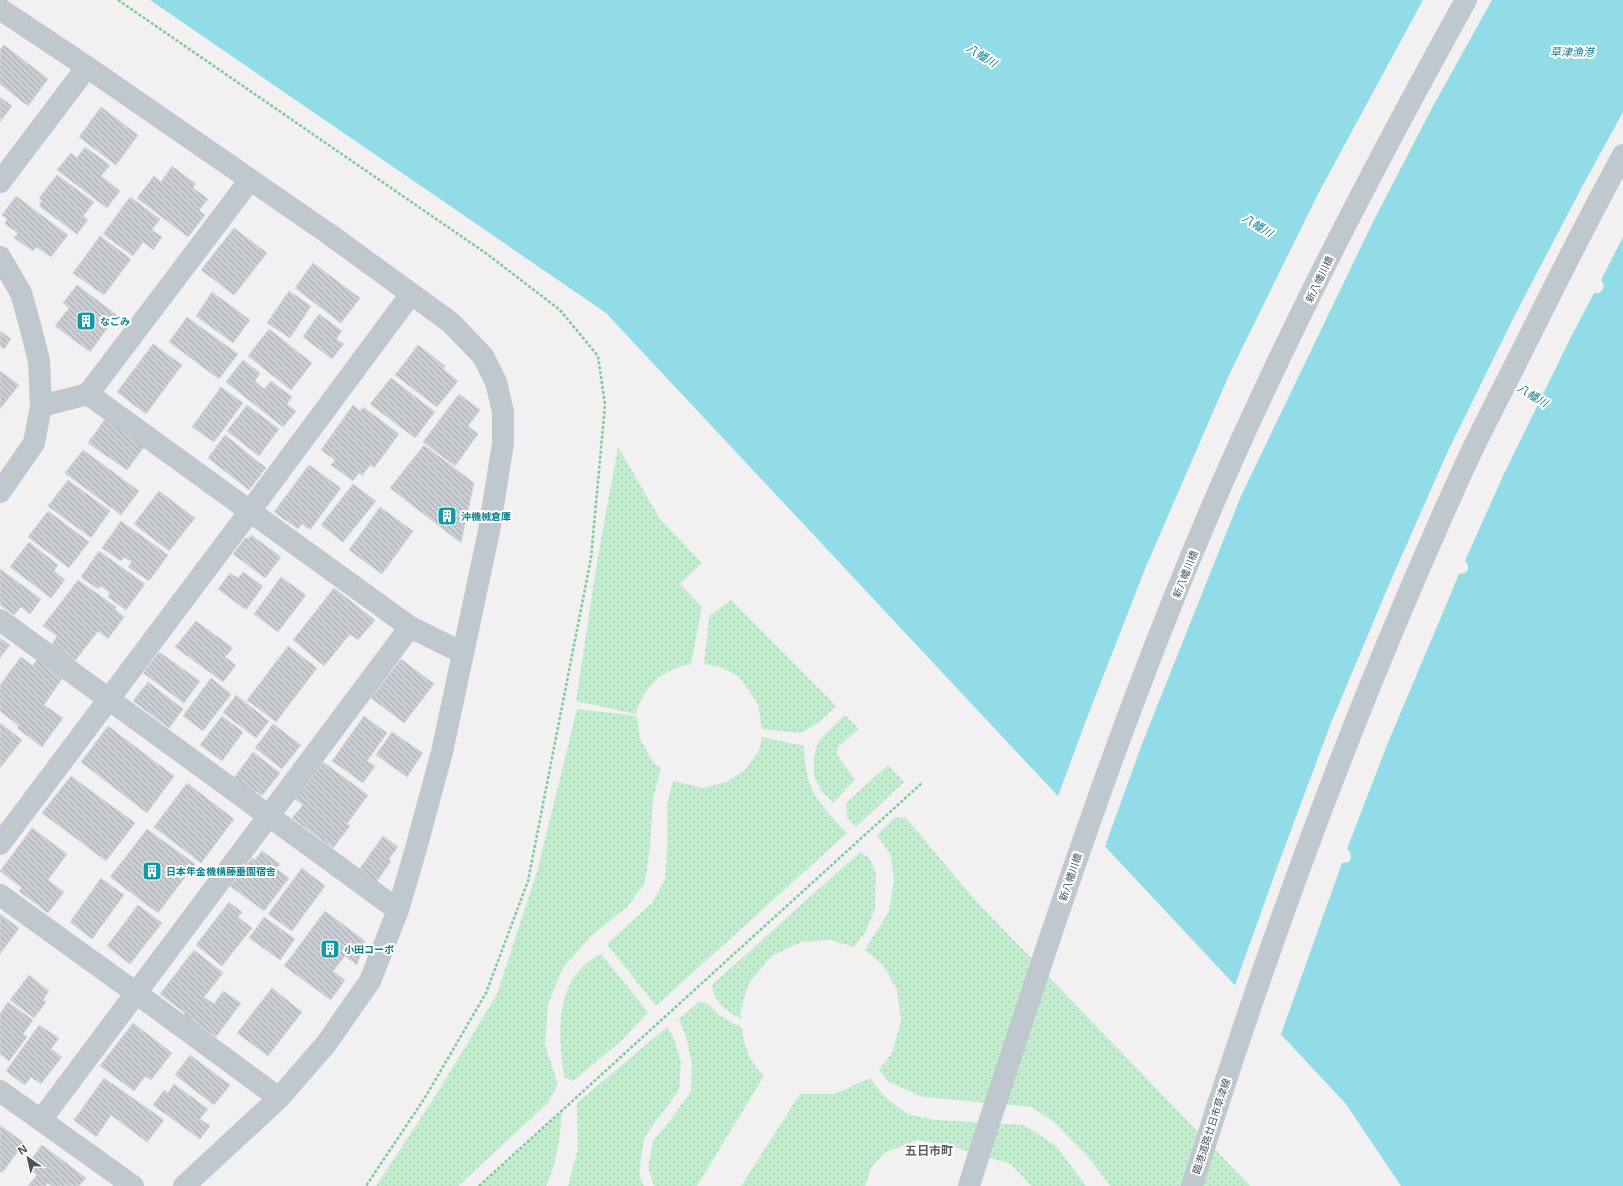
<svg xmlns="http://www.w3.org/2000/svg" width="1623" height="1186" font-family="'Noto Sans','Noto Sans JP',sans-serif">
<defs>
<pattern id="green-dots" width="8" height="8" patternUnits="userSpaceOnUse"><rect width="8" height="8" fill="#c2edcf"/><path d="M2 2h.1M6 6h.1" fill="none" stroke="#a8cdb4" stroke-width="1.8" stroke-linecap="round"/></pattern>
<pattern id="building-back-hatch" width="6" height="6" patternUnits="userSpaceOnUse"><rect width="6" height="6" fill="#caced2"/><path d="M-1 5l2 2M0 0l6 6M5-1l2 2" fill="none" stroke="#a6aaae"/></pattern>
</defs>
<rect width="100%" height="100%" fill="#f2f0f0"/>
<!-- green -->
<path fill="url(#green-dots)" d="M 618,447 L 660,519 L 702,563 L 680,584 L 702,607 L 691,664 C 663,669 644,686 636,714 L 576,701 L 597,562 Z
M 731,600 L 836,706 L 818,723 L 801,733 L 762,729 L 758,704 L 739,677 L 721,667 L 704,664 L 709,616 Z
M 577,709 L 637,716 L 640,739 L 654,763 L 661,768 L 653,799 L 650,847 L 645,883 L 627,907 L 591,936 L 563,968 L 548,1004 L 545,1045 L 558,1084 L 548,1103 L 458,1186 L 376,1186 L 436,1095 L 497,994 L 537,872 Z
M 845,715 L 859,729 L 838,747 L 837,755 L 855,780 L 833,803 L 821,790 L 814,776 L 814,755 L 819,740 Z
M 762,737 L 804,746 C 805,791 818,802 847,833 L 656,1006 L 607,944 L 652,903 L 665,879 L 667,848 L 667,805 L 673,781 L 703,788 L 726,782 L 745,770 L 759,750 Z
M 888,765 L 904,782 L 856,827 L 847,818 L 846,803 Z
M 895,817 L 906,818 L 976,901 L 1250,1186 L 1110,1186 L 1089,1158 L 1054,1122 L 1032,1107 L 923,1097 L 889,1082 L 879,1070 L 892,1053 L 901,1021 L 897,989 L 882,964 L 865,950 L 889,911 L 894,881 L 891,855 L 877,835 Z
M 860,852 L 869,858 L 876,872 L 875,908 L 866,931 L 854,947 L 831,940 L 801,942 L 772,956 L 749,983 L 741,1009 L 741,1019 C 725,1009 715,1005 712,985 Z
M 601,954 L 648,1012 L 620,1042 L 573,1081 L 564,1077 C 559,1038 554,993 585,964 C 590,960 596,957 601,954 Z
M 700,1001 L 708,1004 L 720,1016 L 742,1028 C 743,1046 751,1064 764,1076 L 697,1186 L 654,1186 L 648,1167 L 653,1141 L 672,1118 L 691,1091 L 692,1063 L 686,1037 L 679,1019 Z
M 667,1027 L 674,1038 L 681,1063 L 679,1090 L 644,1138 L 639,1174 L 644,1186 L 568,1186 L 578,1149 L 577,1103 Z
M 870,1078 L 883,1095 L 907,1114 L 936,1120 L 1024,1125 L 1056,1146 L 1086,1186 L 1031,1186 L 1011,1164 L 942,1144 L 917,1140 L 884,1153 L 871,1168 L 865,1186 L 741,1186 L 800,1094 L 835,1094 Z
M 562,1111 C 560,1137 557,1163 546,1186 L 481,1186 Z"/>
<!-- water -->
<path fill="#91dce7" d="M 150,0 L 1623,0 L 1623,1186 L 1401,1186 L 1346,1104 L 606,313 Z"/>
<!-- pier -->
<path fill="#f2f0f0" d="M 1423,0 L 1492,0 L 1432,108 L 1373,222 L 1241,496 L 1142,744 L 1104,849 L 1057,799 L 1085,723 L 1145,569 L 1229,375 L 1318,194 Z
M 1623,112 L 1623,237 L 1601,280 L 1604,285 L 1603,289 L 1600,293 L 1594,293 L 1570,339 L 1503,476 L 1465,561 L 1468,565 L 1468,570 L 1465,573 L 1459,574 L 1444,610 L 1387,745 L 1347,849 L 1350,852 L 1351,858 L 1349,862 L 1342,863 L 1337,877 L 1280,1037 L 1234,988 L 1281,857 L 1331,723 L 1388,587 L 1448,451 L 1516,313 L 1582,187 Z"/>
<!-- building -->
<path fill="url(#building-back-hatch)" stroke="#d4d7db" d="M 4,45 L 48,79 L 28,106 L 0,84 L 0,50 Z
M 0,97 L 12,106 L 0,122 Z
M 101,107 L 138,135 L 116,165 L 79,137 Z
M 85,147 L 110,165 L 101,176 L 120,191 L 107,208 L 57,170 L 71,153 L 77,158 Z
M 172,166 L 196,184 L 193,188 L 208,199 L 199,210 L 205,215 L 188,237 L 137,198 L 154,176 L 161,182 Z
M 57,175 L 94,202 L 83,216 L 88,220 L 77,234 L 39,206 L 42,201 L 39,198 Z
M 16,196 L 68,235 L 51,257 L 36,247 L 33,251 L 14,238 L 18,233 L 5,224 L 7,219 L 2,215 Z
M 130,197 L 160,219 L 152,230 L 162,237 L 153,250 L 143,242 L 133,256 L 103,234 Z
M 234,228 L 267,253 L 234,295 L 201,270 Z
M 100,236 L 131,259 L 104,295 L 73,273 Z
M 313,263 L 360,298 L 341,323 L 295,288 Z
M 77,285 L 117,315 L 90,352 L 55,326 L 69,308 L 63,303 Z
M 289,291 L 311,306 L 290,338 L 267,323 Z
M 212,292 L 250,320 L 233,343 L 196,316 Z
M 319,314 L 342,331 L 336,339 L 344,344 L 332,359 L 303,337 Z
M 187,317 L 238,354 L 219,379 L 169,342 Z
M 269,329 L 312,363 L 291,390 L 248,356 Z
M 0,331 L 11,339 L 4,349 L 0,346 Z
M 153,344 L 182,365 L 146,414 L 117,392 Z
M 418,345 L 445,366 L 443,369 L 458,381 L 437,407 L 395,375 Z
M 243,360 L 260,373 L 255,381 L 264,389 L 271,381 L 292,397 L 287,404 L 296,411 L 283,427 L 226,382 Z
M 0,371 L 19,385 L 0,409 Z
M 391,378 L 435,412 L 415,438 L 370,404 Z
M 221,387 L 243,403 L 214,442 L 192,427 Z
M 459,394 L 480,410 L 468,426 L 478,434 L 455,466 L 423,442 Z
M 247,405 L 279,429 L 259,456 L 227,431 Z
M 353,405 L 360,411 L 363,407 L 399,434 L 374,468 L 370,465 L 362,476 L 359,473 L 353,481 L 331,465 L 335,460 L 321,450 Z
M 105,419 L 144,447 L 127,470 L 88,443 Z
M 225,435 L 266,468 L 249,490 L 208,458 Z
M 424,445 L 474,483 L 461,543 L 390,488 Z
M 83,450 L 139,491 L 121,515 L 65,473 Z
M 309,465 L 341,488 L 310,530 L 302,524 L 298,529 L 274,512 Z
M 68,480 L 110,511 L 91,538 L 48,506 Z
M 353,484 L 376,501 L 343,542 L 321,525 Z
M 159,491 L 195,518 L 169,551 L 134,524 Z
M 380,507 L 413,531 L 382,574 L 349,550 Z
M 48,511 L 89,542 L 69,568 L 28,537 Z
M 121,521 L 168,555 L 149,581 L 128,567 L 132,562 L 124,557 L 121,561 L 102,548 Z
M 251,535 L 281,557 L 265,578 L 233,554 L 246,537 L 248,539 Z
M 29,542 L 58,565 L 54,571 L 65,580 L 51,598 L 10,567 Z
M 99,551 L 145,584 L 126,610 L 108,597 L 110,593 L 101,586 L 98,589 L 81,577 Z
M 0,569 L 41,599 L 30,614 L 21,607 L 14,615 L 0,605 Z
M 243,572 L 263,586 L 246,610 L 218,589 L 230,573 L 238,578 Z
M 281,577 L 306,595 L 278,632 L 254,614 Z
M 78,580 L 116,607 L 115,609 L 124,617 L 108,639 L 98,631 L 75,661 L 52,644 L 57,636 L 43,626 Z
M 334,588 L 375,620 L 358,640 L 350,634 L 324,666 L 293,640 Z
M 196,621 L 233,648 L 225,657 L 236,665 L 223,682 L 175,647 Z
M 0,638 L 10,645 L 0,658 Z
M 288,646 L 317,668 L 276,722 L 247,700 Z
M 159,652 L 200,681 L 184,703 L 143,673 Z
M 21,657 L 33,666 L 37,660 L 62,679 L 44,705 L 63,718 L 42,747 L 17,728 L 19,726 L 0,711 L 0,685 Z
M 401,659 L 434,684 L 404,723 L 371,698 Z
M 211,678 L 231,694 L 203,731 L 183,716 Z
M 148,682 L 183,709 L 169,728 L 133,701 Z
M 236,695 L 269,721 L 256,738 L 223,713 Z
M 222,716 L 243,732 L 222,761 L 200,745 Z
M 364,716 L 387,733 L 367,761 L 375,766 L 363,783 L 332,761 Z
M 0,723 L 22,740 L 0,768 Z
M 273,724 L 301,745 L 282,769 L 255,748 Z
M 108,726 L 174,776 L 147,813 L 81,762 Z
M 392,732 L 423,753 L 407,777 L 376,755 Z
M 253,752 L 280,773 L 262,796 L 256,791 L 254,795 L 233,779 Z
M 323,762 L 368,795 L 347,824 L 350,826 L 333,848 L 292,818 L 303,805 L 295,799 Z
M 71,776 L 135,823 L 106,861 L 42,813 Z
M 187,783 L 234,819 L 201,863 L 154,827 Z
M 32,828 L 67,854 L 48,880 L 64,892 L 48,913 L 19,891 L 22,888 L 0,871 Z
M 147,829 L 195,864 L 158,913 L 110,877 Z
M 383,836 L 398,847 L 389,859 L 391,861 L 375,884 L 358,871 Z
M 262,851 L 280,864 L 276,868 L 289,878 L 264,911 L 230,886 L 252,858 L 255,860 Z
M 302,868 L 325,886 L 292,931 L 268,914 Z
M 101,878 L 124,895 L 92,939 L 70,922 Z
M 229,902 L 242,912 L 238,917 L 252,928 L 222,966 L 196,945 Z
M 138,905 L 162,923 L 130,964 L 107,946 Z
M 325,911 L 365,941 L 357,965 L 345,956 L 333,971 L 345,980 L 331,1000 L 284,966 Z
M 0,914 L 19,928 L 0,954 Z
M 264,917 L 295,939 L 280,960 L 249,938 Z
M 194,950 L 223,973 L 204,997 L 214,1004 L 223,991 L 241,1003 L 216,1037 L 184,1015 L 185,1013 L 160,994 Z
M 29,975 L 49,991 L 43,1000 L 46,1002 L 34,1018 L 10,1000 Z
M 272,988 L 302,1012 L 268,1056 L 237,1033 Z
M 8,1002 L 33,1020 L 23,1034 L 27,1037 L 9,1061 L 0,1054 L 0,1014 Z
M 133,1023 L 172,1053 L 151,1080 L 145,1076 L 134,1091 L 100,1066 Z
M 39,1025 L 59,1038 L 51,1049 L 62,1057 L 41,1084 L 31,1077 L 25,1085 L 6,1071 Z
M 190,1055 L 230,1085 L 214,1105 L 175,1075 Z
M 104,1078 L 164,1120 L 147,1142 L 111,1115 L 96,1137 L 74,1120 Z
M 174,1084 L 208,1109 L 200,1119 L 210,1126 L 200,1139 L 153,1105 L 164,1090 L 168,1093 Z
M 0,1125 L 24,1143 L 2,1173 L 0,1171 Z
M 42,1145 L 86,1178 L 79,1186 L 52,1186 L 48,1183 L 45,1186 L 28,1186 L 37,1175 L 26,1166 Z"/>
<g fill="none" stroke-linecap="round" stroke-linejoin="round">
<!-- path -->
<path stroke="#7cc99c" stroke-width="2.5" stroke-dasharray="3 2" stroke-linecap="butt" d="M 118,0 L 487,254 L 560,310 L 598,356 L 605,405 L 591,558 L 528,881 L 486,993 L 426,1096 L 366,1186
M 479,1186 L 923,782"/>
<!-- minor -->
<path stroke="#bfc8ce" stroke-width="22" d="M 0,9 L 87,67 L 329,234 L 450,322 L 483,356 L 496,382 L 503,412 L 503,443 L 489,531 L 442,752 L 415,852 L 398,910 L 370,981 L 326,1044 L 279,1098 L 184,1186
M 0,182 L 87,67
M 0,257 L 21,293 L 31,329 L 39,361 L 41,406 L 34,443 L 0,492
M 88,394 L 250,180
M 41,406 L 88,394 L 410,627 L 463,653
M 0,620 L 398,910
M 0,844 L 250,511 L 411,294
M 0,895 L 136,993 L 279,1098
M 0,1091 L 133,1186
M 41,1120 L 410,627"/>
<!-- tertiary -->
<path stroke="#bfc8ce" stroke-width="22" d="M 969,1186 C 988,1124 1009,1063 1029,1001 C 1097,794 1171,588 1264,391 C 1326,258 1395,128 1466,0
M 1192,1186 C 1269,939 1359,696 1467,461 C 1482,429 1499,397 1515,365 C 1550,295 1585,224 1623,155"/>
</g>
<!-- icons -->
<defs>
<g id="building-square" transform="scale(1)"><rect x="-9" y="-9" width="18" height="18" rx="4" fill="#0f9aa8" stroke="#fff"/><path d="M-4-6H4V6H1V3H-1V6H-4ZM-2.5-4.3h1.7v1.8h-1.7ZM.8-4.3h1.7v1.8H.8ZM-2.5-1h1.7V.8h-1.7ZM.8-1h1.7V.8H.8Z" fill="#fff"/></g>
</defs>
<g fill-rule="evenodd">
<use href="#building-square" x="86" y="321"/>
<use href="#building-square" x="447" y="516"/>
<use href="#building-square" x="152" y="871"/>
<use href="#building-square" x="330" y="949"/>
</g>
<g text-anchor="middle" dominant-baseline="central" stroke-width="4" stroke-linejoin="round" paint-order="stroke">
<!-- street labels -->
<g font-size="10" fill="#49555c" stroke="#fff">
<text transform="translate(1319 279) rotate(-64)">新八幡川橋</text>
<text transform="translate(1185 574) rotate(-68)">新八幡川橋</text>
<text transform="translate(1070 877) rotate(-71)">新八幡川橋</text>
<text transform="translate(1211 1126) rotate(-72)">臨港道路廿日市草津線</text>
</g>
<!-- culture labels -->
<g font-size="10" font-weight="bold" fill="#0d838f" stroke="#fff" text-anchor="start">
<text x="100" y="321">なごみ</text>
<text x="461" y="516">沖機械倉庫</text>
<text x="166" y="871">日本年金機構藤垂園宿舎</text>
<text x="344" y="949">小田コーポ</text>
</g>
<!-- water labels -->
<g font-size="11" font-style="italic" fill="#147e8d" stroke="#fff">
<text x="1572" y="51">草津漁港</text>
<text transform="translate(982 55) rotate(32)">八幡川</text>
<text transform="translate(1258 225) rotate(32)">八幡川</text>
<text transform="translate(1533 395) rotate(32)">八幡川</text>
</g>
<!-- quarter labels -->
<g font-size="12" font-weight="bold" fill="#5d6164" stroke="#fff">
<text x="929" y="1150">五日市町</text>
</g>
</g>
<!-- north arrow -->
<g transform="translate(28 1158) rotate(326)" stroke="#ffffff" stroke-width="3" paint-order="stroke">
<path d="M0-3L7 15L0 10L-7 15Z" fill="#49555c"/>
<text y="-6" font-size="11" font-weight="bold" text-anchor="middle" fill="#49555c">N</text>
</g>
</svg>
